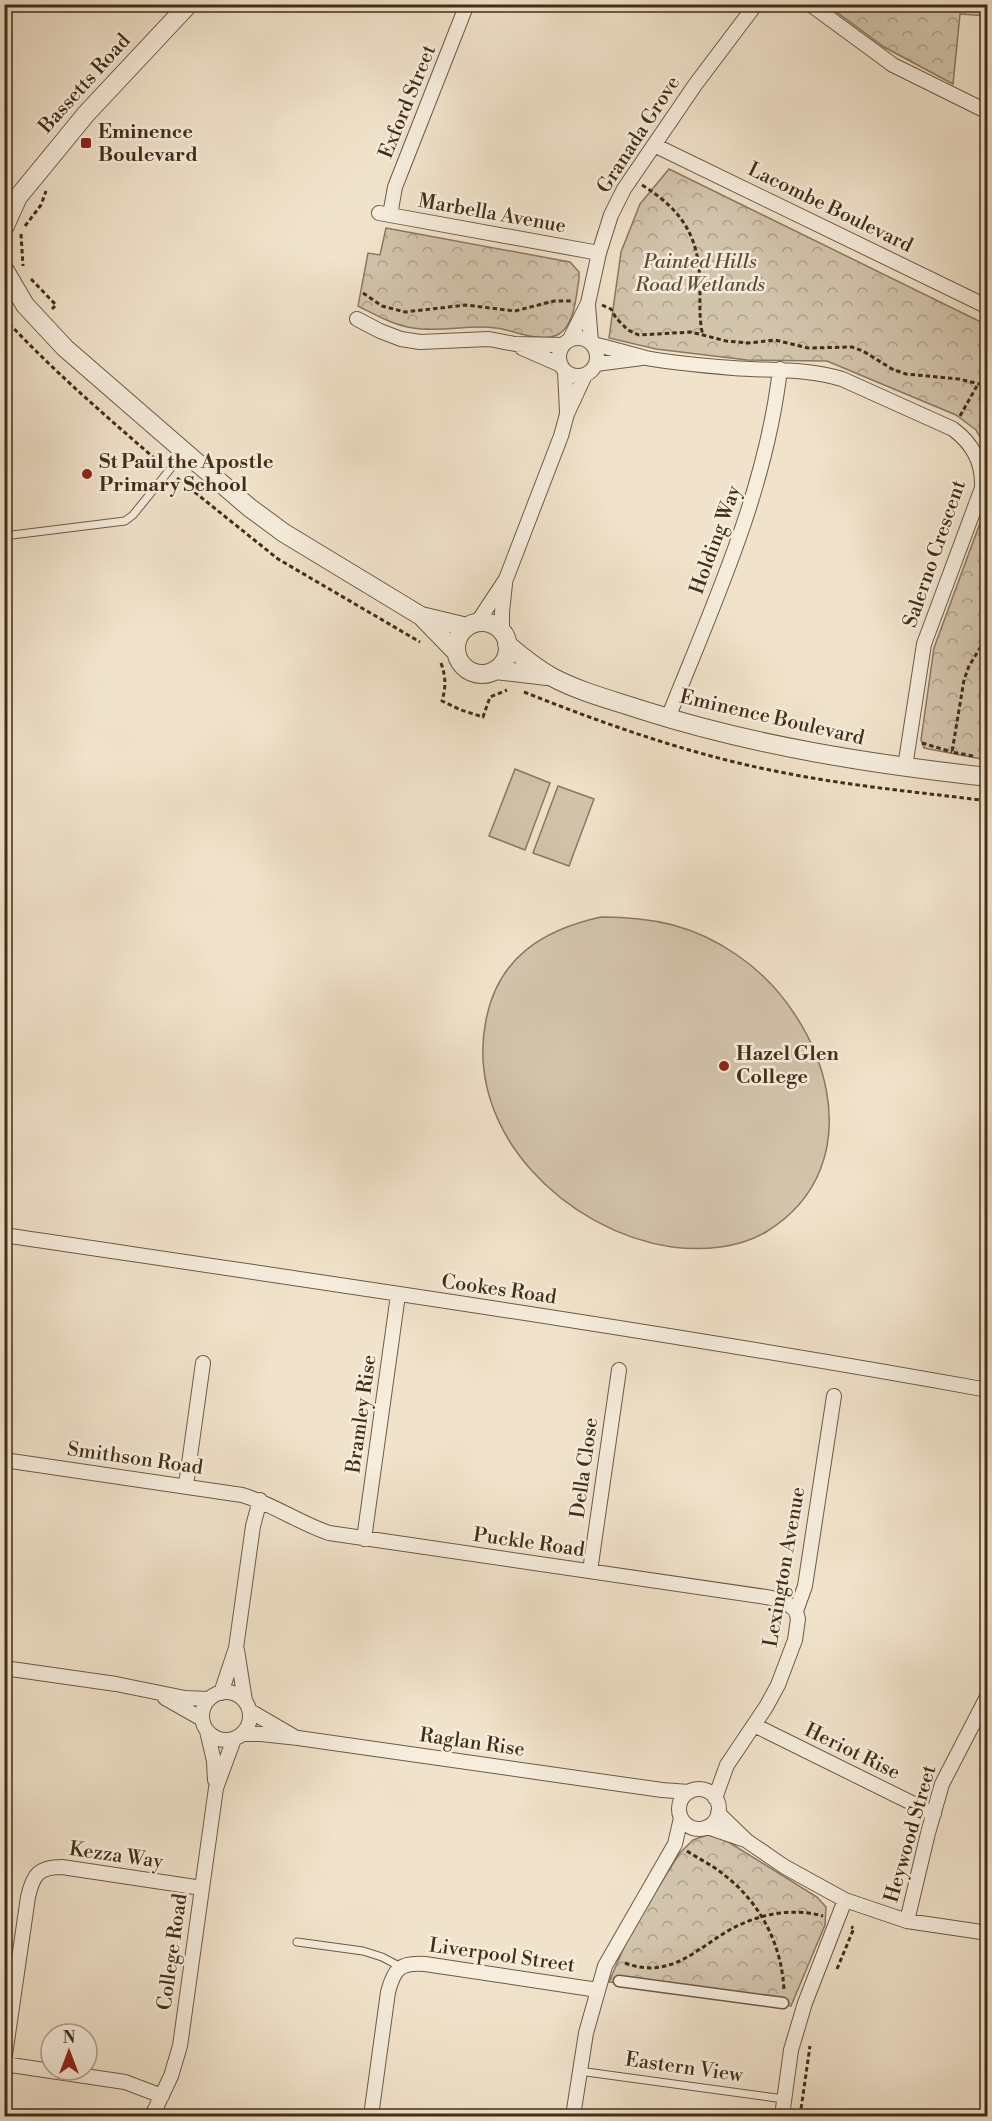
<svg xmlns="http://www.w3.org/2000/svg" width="992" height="2121" font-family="'Libre Bodoni',serif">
<defs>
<pattern id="forest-crowns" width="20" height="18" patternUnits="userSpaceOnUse" patternTransform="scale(1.5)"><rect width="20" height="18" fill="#d3c4ac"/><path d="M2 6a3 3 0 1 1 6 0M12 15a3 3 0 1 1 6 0" fill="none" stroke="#ada08b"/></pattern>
</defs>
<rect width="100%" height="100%" fill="#f1e3cb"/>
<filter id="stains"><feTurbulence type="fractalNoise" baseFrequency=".00333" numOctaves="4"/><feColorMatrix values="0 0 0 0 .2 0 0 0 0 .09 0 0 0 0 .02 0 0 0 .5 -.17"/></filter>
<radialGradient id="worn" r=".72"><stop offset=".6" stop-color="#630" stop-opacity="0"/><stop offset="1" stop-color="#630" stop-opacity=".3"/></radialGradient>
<!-- forest -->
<path fill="url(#forest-crowns)" stroke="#8b7861" stroke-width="1.5" d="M 827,5 L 987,5 L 987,16 L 960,14 L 953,84 L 884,47 Z
M 669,169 L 987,325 L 987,450 L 976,430 L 956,415 L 827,361 L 747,360 L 656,349 L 609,338 L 621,252 L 640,204 Z
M 386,228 L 570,262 L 579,272 L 579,279 C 576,296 575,324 559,334 C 542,344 514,330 496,328 C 468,324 441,333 413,328 C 393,325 376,315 358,306 L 368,253 L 380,255 Z
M 987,504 L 987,760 L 924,748 L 921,740 L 934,648 Z
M 707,1835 L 719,1837 L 730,1843 L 817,1897 L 826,1907 L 825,1925 L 791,2006 L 609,1982 L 631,1931 L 679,1854 L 693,1840 Z"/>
<!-- pitch -->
<path fill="#d3c4ac" stroke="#8b7861" stroke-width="1.5" d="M 515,769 L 550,783 L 525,850 L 489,836 Z
M 558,786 L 594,799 L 569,866 L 533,853 Z
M 601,917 C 652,917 694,925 737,955 C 827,1016 876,1165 766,1232 C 739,1248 703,1251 672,1247 C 568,1232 463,1133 486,1020 C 498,958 542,930 601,917 Z"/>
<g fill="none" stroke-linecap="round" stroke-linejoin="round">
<!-- service casing -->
<g stroke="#6e5a43" stroke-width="9">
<path id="service" d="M 4,536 L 125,521 L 133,515 L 184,452
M 297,1942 L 363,1951 L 382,1957 L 401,1967
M 579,2071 L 784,2099"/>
</g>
<!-- pedestrian casing -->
<g stroke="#6e5a43" stroke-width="13">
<path id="pedestrian" d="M 619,1981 L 783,2003"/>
</g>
<!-- minor casing -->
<g stroke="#6e5a43" stroke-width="16">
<path id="minor" d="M 810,4 L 893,65 L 988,112
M 654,145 L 988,307
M 379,213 L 599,253
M 390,215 L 395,187 L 467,4
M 588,305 L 591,342
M 357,319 L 380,331 L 401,339 L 420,342 L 489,339 L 515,344 L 563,345
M559 357a19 19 0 1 1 38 0a19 19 0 1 1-38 0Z
M 570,339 L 588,303 L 599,253 L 611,215 L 624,189 L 695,85 L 756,4
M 593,344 C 611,348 629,354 646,358 C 671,363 708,366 733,368 C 770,371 806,368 842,379 L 953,429 C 973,444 983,462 982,488 L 924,644 L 905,767
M 522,348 L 561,365
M 596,364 L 642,358
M 565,371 L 567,412
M 477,623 L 506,579 L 561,436 L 567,414 L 585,375
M 502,632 L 502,612 L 505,584
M 668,718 C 713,605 766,492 780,369
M 4,1235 C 333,1284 661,1331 988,1390
M 4,1460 L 242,1495 C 273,1504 299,1523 329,1533 L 766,1597 C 778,1599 788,1602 796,1611
M 186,1485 L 203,1363
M 364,1539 L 398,1295
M 590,1571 L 619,1370
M 237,1650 L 245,1701
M 4,1668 L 116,1684 L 185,1698 L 209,1699
M202 1716a24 24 0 1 1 48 0a24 24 0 1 1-48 0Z
M 221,1693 L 236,1648 L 253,1526 L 260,1500
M 165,1698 L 202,1719
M 250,1711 L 293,1736
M 754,1725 L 934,1814
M 207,1731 L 214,1761 L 215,1780
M 242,1734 L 261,1734 L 298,1738 L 662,1790 L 689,1792
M679 1809a20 20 0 1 1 40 0a20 20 0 1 1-40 0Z
M 715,1798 L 727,1765 L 766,1707 L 778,1685 L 795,1640 L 798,1619 L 796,1611 L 805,1586 L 834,1396
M 718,1813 L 747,1841 L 785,1867 L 845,1900 L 907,1921 L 988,1933
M 707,1827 L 742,1839
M 907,1921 L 928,1833 L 942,1784 L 988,1695
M 4,2062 L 28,1897 C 33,1875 38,1867 62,1867 L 202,1888
M 4,2064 L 125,2082 L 162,2096
M 152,2116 L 171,2076 L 180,2046 L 216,1788 L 234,1739
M 371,2116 L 388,1992 C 394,1969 400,1962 425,1964 L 598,1990
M 573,2116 L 586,2033 L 605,1966 L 675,1844 L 681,1818
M 782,2116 L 791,2050 L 805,2003 L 845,1900"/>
</g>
<!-- tertiary casing -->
<g stroke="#6e5a43" stroke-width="20">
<path id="tertiary" d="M 4,228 L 18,197 L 64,141 L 86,114 L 189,4
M 4,269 L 25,305 L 65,348 L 194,460 L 250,508 L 284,533 L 421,616 L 456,652
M 421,616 L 467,627
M456 648a26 26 0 1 1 52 0a26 26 0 1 1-52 0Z
M 507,644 C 521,656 536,668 552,677 C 580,692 612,700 642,710 C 755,746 870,764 988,777
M 495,670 L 547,676"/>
</g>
<!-- path -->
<path stroke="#432d16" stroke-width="3" stroke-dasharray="4.5 3" stroke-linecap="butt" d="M 642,185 C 685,212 700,239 700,289 C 700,305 699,320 703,336
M 25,226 L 41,205 L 46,191
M 21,234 L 23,266
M 31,279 L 56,305 L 52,309
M 363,293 L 382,306 L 405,312 L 466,305 L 515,311 L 554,301 L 571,301
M 602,305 L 611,309 L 616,318 L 628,330 L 639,335 L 691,332 L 726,341 L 749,343 L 775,340 L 808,348 L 852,347 L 863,351 L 892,369 L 906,374 L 959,379 L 988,386
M 4,318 C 53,371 107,417 161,464
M 960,416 L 978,384
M 177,478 L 278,559 L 420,642
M 441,663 C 446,677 446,687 442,701 L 461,710 L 483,717 L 490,697 L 507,690
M 524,692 C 607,725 692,755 780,772 C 849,786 918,792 988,801
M 922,743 L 952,752
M 973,756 L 952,752 L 964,680 L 969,666 L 988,635
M 687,1851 C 699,1859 712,1865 723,1874 C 760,1902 782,1944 784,1991
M 625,1963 C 673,1981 699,1945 737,1926 C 764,1913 794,1908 823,1916
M 837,1969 L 854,1928 L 851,1927
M 800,2116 L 810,2046"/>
<!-- service -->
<use href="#service" stroke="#f6eddd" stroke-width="7"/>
<!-- pedestrian -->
<use href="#pedestrian" stroke="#f6eddd" stroke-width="10"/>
<!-- minor -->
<use href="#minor" stroke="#f6eddd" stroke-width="14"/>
<!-- tertiary -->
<use href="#tertiary" stroke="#f6eddd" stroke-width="18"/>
</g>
<!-- markers -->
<g fill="#8f2418" stroke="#f6eddd" stroke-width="2">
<rect x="80" y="137" width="12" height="12" rx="3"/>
<circle cx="87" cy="474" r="6"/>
<circle cx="724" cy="1066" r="6"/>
</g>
<g text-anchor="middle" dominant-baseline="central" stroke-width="5" stroke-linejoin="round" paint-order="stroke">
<!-- street labels -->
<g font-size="20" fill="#432d16" stroke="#f6eddd">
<text transform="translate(85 84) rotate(-48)">Bassetts Road</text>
<text transform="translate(408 102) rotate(-68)">Exford Street</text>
<text transform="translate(639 135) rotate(-57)">Granada Grove</text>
<text transform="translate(830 208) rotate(26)">Lacombe Boulevard</text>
<text transform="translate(492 214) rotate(10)">Marbella Avenue</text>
<text transform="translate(716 540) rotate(-70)">Holding Way</text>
<text transform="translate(935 554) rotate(-71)">Salerno Crescent</text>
<text transform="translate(772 718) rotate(13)">Eminence Boulevard</text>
<text transform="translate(499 1290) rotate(8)">Cookes Road</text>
<text transform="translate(362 1414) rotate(-82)">Bramley Rise</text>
<text transform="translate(135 1459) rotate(8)">Smithson Road</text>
<text transform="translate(585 1468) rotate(-82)">Della Close</text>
<text transform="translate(529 1543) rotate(8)">Puckle Road</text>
<text transform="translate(785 1567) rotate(-80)">Lexington Avenue</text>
<text transform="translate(472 1743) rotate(8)">Raglan Rise</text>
<text transform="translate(852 1752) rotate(26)">Heriot Rise</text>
<text transform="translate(911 1834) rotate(-74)">Heywood Street</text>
<text transform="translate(116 1856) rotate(8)">Kezza Way</text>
<text transform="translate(173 1952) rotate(-82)">College Road</text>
<text transform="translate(502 1956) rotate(8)">Liverpool Street</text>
<text transform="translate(684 2068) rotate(8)">Eastern View</text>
</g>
<!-- poi labels -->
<g font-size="20" font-weight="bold" fill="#432d16" stroke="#f6eddd" text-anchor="start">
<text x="98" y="132">Eminence<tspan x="98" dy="23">Boulevard</tspan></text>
<text x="99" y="462">St Paul the Apostle<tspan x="99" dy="23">Primary School</tspan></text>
<text x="736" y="1054">Hazel Glen<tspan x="736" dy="23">College</tspan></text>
</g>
<!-- park labels -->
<g font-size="20" font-style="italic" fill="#604b34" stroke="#f6eddd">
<text x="700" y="262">Painted Hills<tspan x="700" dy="23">Road Wetlands</tspan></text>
</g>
</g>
<!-- margin -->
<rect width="992" height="2121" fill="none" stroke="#f1e3cb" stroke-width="24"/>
<rect x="6" y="6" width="980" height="2109" fill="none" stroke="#432d16" stroke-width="3"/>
<rect x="12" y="12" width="968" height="2097" fill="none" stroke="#432d16" stroke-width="1.5"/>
<!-- north arrow -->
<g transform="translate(69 2052)"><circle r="28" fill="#f6eddd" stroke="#aea08d" stroke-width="1.5"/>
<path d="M0-4.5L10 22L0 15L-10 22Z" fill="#8f2418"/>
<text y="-9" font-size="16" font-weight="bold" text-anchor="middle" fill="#432d16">N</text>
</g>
<rect width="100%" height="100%" filter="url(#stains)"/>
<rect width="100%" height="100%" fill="url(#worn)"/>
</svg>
